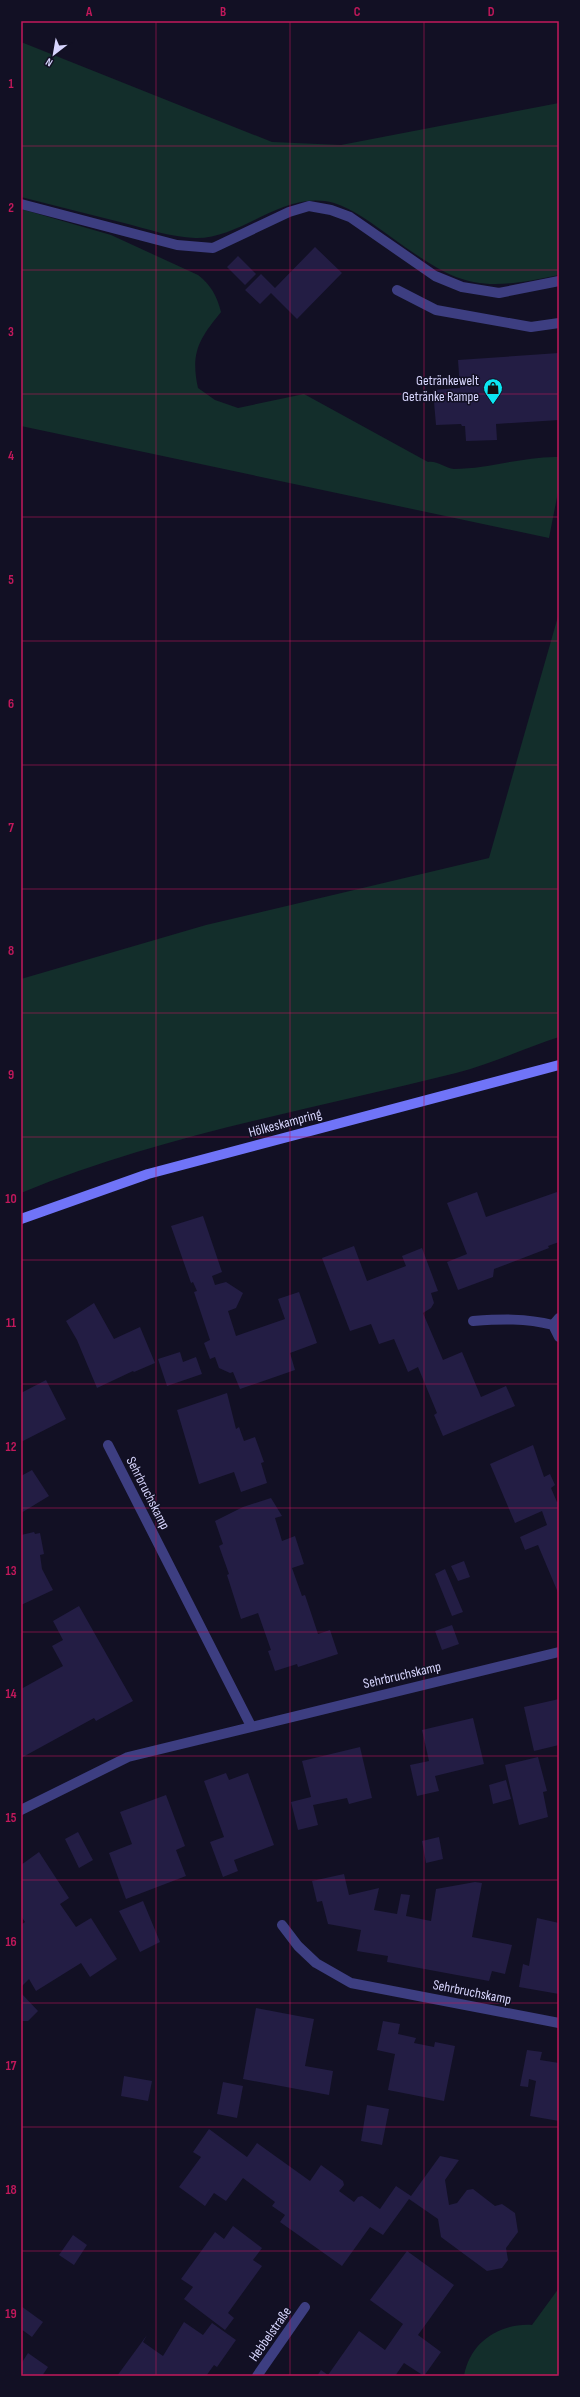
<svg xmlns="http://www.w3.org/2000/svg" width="580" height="2397" font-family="'Sofia Sans Condensed',sans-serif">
<rect width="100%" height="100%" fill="#121024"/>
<!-- green -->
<path fill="#132e2b" d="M 21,42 L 272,142 L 341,145 L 559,103 L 559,275 C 476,293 459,286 391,237 C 374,225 354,209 334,203 C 283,189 243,239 195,238 C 171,237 147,229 124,223 C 89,214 55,206 21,197 Z
M 21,209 L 111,235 L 198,275 C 211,285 217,296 221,312 C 200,338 190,352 198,388 L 215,400 L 238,408 L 304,394 L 428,462 C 436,460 445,468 454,469 C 489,469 524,456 559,457 L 559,487 L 549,538 L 21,426 Z
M 559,613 L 559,1037 C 525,1048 491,1064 456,1073 C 310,1110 160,1135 21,1193 L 21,979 L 206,925 L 489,858 Z
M 559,2288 L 559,2376 L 464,2376 C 470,2342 499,2323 532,2325 Z"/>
<!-- building -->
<path fill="#231d44" d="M 315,247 L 342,273 L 297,319 L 271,293 L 260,304 L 245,290 L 261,274 L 275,288 Z
M 238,256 L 256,274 L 245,285 L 227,267 Z
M 559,353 L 559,420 L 496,424 L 497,440 L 466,441 L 465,426 L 462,426 L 461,424 L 436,425 L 433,390 L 460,388 L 458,360 Z
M 477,1192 L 486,1217 L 557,1192 L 559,1197 L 559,1242 L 548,1246 L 549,1248 L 494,1269 L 493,1277 L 458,1290 L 447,1262 L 467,1254 L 447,1203 Z
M 203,1216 L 222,1272 L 212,1276 L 215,1285 L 226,1282 L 243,1293 L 236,1308 L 228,1311 L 236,1336 L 285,1319 L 278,1299 L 299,1292 L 317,1343 L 290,1353 L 295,1370 L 240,1389 L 233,1372 L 230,1373 L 219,1368 L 215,1357 L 210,1359 L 204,1343 L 210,1340 L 194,1292 L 197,1291 L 193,1282 L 191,1283 L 171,1226 Z
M 354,1246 L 367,1281 L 406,1266 L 402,1256 L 422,1248 L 438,1291 L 431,1293 L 434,1303 L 431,1308 L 423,1313 L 443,1360 L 462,1352 L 481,1397 L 506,1386 L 515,1406 L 443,1436 L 434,1415 L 437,1413 L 418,1367 L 408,1372 L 394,1339 L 379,1344 L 371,1324 L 350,1331 L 322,1258 Z
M 94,1303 L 114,1339 L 140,1327 L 155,1363 L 134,1372 L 133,1371 L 97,1388 L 77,1340 L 66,1321 Z
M 180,1352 L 183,1362 L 196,1357 L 202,1374 L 167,1386 L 158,1359 Z
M 46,1380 L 66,1419 L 21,1442 L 21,1393 Z
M 227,1393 L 236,1429 L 239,1427 L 244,1441 L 255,1437 L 264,1462 L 261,1463 L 267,1483 L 241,1492 L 234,1472 L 199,1484 L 177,1410 Z
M 533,1445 L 544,1477 L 550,1474 L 555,1485 L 551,1488 L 557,1502 L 559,1501 L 559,1595 L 538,1545 L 525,1550 L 520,1537 L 547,1525 L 542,1511 L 515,1523 L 490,1464 Z
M 32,1470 L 49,1496 L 21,1513 L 21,1476 Z
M 271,1498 L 282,1516 L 275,1518 L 282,1541 L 295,1536 L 304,1564 L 292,1568 L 302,1596 L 305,1595 L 318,1634 L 330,1630 L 338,1654 L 298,1667 L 297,1664 L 275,1671 L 268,1651 L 271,1650 L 258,1613 L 241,1619 L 227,1575 L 229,1574 L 219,1546 L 223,1544 L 215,1521 L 243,1507 Z
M 34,1532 L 35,1534 L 40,1533 L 44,1554 L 40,1555 L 42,1569 L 53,1590 L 21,1605 L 21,1535 Z
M 464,1561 L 470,1577 L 458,1581 L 451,1566 Z
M 445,1569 L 463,1612 L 452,1616 L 435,1574 Z
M 79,1606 L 133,1701 L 96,1721 L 94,1718 L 21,1758 L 21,1689 L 63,1666 L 52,1646 L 63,1640 L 53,1621 Z
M 452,1625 L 459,1644 L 442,1650 L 435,1631 Z
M 559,1699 L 559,1745 L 534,1751 L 524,1707 Z
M 473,1718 L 484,1764 L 435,1776 L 439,1791 L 417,1796 L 410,1765 L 429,1761 L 422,1730 Z
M 360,1747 L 372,1798 L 349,1804 L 347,1798 L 313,1805 L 318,1825 L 298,1830 L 291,1802 L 311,1797 L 302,1761 Z
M 538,1757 L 547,1791 L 543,1792 L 548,1817 L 519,1825 L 505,1765 Z
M 226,1773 L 229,1780 L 248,1773 L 274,1845 L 234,1860 L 238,1871 L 223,1877 L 210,1842 L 224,1837 L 204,1781 Z
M 506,1780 L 511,1799 L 493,1804 L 489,1785 Z
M 166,1795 L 185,1846 L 176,1850 L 186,1876 L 126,1899 L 109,1853 L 132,1844 L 120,1812 Z
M 78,1832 L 93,1860 L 79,1868 L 65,1839 Z
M 439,1837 L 443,1859 L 426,1863 L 422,1841 Z
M 39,1852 L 69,1898 L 60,1904 L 76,1927 L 91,1918 L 117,1959 L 90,1977 L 81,1963 L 36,1991 L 29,1979 L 21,1987 L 21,1925 L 25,1922 L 21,1916 L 21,1865 Z
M 344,1874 L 349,1895 L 379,1888 L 374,1910 L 397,1914 L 401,1894 L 410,1895 L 406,1916 L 431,1921 L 436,1889 L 475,1882 L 482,1883 L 472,1937 L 512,1945 L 505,1974 L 492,1971 L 489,1981 L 387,1962 L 388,1956 L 357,1951 L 361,1930 L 328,1924 L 322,1901 L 317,1902 L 312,1881 Z
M 143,1901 L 160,1942 L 140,1952 L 119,1911 Z
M 537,1918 L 559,1923 L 559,1994 L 519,1987 L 523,1964 L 529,1966 Z
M 21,1993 L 38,2011 L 28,2021 L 21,2021 Z
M 256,2008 L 314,2019 L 305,2066 L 333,2071 L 329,2095 L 243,2079 Z
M 383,2021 L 400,2024 L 398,2034 L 416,2038 L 414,2043 L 434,2047 L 435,2042 L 455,2046 L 444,2101 L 388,2090 L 395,2054 L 377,2050 Z
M 527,2050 L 542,2052 L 540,2060 L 559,2063 L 559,2121 L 530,2116 L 536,2081 L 529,2079 L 528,2087 L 520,2086 Z
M 124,2076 L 152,2081 L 148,2101 L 121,2096 Z
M 223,2082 L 243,2086 L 237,2118 L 217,2114 Z
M 367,2105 L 389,2109 L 382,2145 L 361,2141 Z
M 209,2129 L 247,2157 L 257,2143 L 310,2181 L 321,2165 L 343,2181 L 344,2185 L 339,2191 L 354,2202 L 358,2197 L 362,2196 L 380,2209 L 396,2186 L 411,2196 L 440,2156 L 459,2160 L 445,2180 L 449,2205 L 457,2203 L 467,2190 L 473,2189 L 495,2206 L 502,2204 L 515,2213 L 518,2232 L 506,2248 L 508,2260 L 502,2268 L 487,2271 L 441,2237 L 438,2219 L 409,2199 L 383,2235 L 370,2227 L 342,2266 L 280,2222 L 285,2215 L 272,2206 L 275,2202 L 243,2178 L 226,2201 L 214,2193 L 205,2206 L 179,2187 L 201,2157 L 193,2152 Z
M 233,2226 L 262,2248 L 253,2260 L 262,2266 L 228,2313 L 234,2318 L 225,2330 L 184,2299 L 193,2287 L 181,2279 L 215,2232 L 224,2239 Z
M 73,2235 L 87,2245 L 74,2265 L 59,2255 Z
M 407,2251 L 454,2285 L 418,2335 L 441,2352 L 424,2376 L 404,2363 L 395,2376 L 317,2376 L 321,2370 L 328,2375 L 359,2331 L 385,2350 L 403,2324 L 370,2300 Z
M 21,2306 L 43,2322 L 32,2337 L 21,2329 Z
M 184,2322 L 203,2335 L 212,2323 L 236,2340 L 217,2367 L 214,2365 L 206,2376 L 117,2376 L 147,2335 L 143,2342 L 163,2356 Z
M 28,2353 L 48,2367 L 42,2376 L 26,2376 L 21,2372 L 21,2364 Z"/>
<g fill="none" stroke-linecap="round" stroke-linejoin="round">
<!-- service -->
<path stroke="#3d3e81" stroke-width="10" d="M 21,204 L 177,245 L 213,248 L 289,212 L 309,206 L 331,210 L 350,217 L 435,276 L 462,287 L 499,293 L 559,281
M 397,290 L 436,310 L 531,327 L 559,323"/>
<!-- minor -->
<path stroke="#3d3e81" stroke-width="10" d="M 559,1318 L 553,1325 L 559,1337
M 473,1321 C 501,1319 525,1318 553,1325
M 108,1445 L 251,1726
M 21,1810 L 128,1757 L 559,1652
M 282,1925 L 298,1946 L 316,1963 L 351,1983 L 559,2023
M 257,2376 L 305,2307"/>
<!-- secondary -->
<path stroke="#7074f8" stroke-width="10" d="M 21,1219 L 148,1174 L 559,1065"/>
</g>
<!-- grid -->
<path fill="none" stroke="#c2185b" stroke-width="1" stroke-opacity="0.55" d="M 156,21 L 156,2376M 290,21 L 290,2376M 424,21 L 424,2376M 21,146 L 559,146M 21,270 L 559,270M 21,394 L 559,394M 21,517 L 559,517M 21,641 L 559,641M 21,765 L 559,765M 21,889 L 559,889M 21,1013 L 559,1013M 21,1137 L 559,1137M 21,1260 L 559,1260M 21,1384 L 559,1384M 21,1508 L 559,1508M 21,1632 L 559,1632M 21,1756 L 559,1756M 21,1880 L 559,1880M 21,2003 L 559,2003M 21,2127 L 559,2127M 21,2251 L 559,2251"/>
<!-- icons -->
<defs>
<g id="shop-pin" transform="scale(1)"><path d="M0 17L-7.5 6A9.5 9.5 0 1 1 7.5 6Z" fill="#0ce6f2" stroke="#121024"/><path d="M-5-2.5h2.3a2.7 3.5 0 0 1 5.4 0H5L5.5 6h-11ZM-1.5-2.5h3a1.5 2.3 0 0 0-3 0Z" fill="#111"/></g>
</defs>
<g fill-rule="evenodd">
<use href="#shop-pin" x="493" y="388"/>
</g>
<g text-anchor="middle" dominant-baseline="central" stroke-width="3" stroke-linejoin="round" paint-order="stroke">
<!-- poi labels -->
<g font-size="14" fill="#d7d5fd" stroke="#121024" text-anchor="end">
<text x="479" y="380">Getränkewelt<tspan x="479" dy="16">Getränke Rampe</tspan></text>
</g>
<!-- street labels -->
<g font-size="14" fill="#d7d5fd" stroke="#121024">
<text transform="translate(285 1123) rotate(-15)">Hölkeskampring</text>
<text transform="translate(148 1493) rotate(63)">Sehrbruchskamp</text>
<text transform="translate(402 1675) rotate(-13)">Sehrbruchskamp</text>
<text transform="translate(472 1992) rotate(11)">Sehrbruchskamp</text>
<text transform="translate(270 2334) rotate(-55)">Hebbelstraße</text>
</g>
</g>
<!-- border -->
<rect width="580" height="2397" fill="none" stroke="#121024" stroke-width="44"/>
<!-- north arrow -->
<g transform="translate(54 54) rotate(211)" stroke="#121024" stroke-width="3" paint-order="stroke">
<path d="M0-3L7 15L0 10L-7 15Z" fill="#d7d5fd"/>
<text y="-6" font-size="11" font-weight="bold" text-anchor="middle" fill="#d7d5fd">N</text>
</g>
<rect x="22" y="22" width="536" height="2353" fill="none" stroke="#c2185b" stroke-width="1.5"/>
<g font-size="13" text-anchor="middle" font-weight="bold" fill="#c2185b">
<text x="89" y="16">A</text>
<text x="223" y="16">B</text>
<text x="357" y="16">C</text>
<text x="491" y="16">D</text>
<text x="11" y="88">1</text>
<text x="11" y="212">2</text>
<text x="11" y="336">3</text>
<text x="11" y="460">4</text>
<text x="11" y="584">5</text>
<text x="11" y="708">6</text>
<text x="11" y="832">7</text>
<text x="11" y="955">8</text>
<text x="11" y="1079">9</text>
<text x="11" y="1203">10</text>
<text x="11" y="1327">11</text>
<text x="11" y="1451">12</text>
<text x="11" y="1575">13</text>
<text x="11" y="1698">14</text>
<text x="11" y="1822">15</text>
<text x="11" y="1946">16</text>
<text x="11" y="2070">17</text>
<text x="11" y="2194">18</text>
<text x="11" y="2318">19</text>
</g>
</svg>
